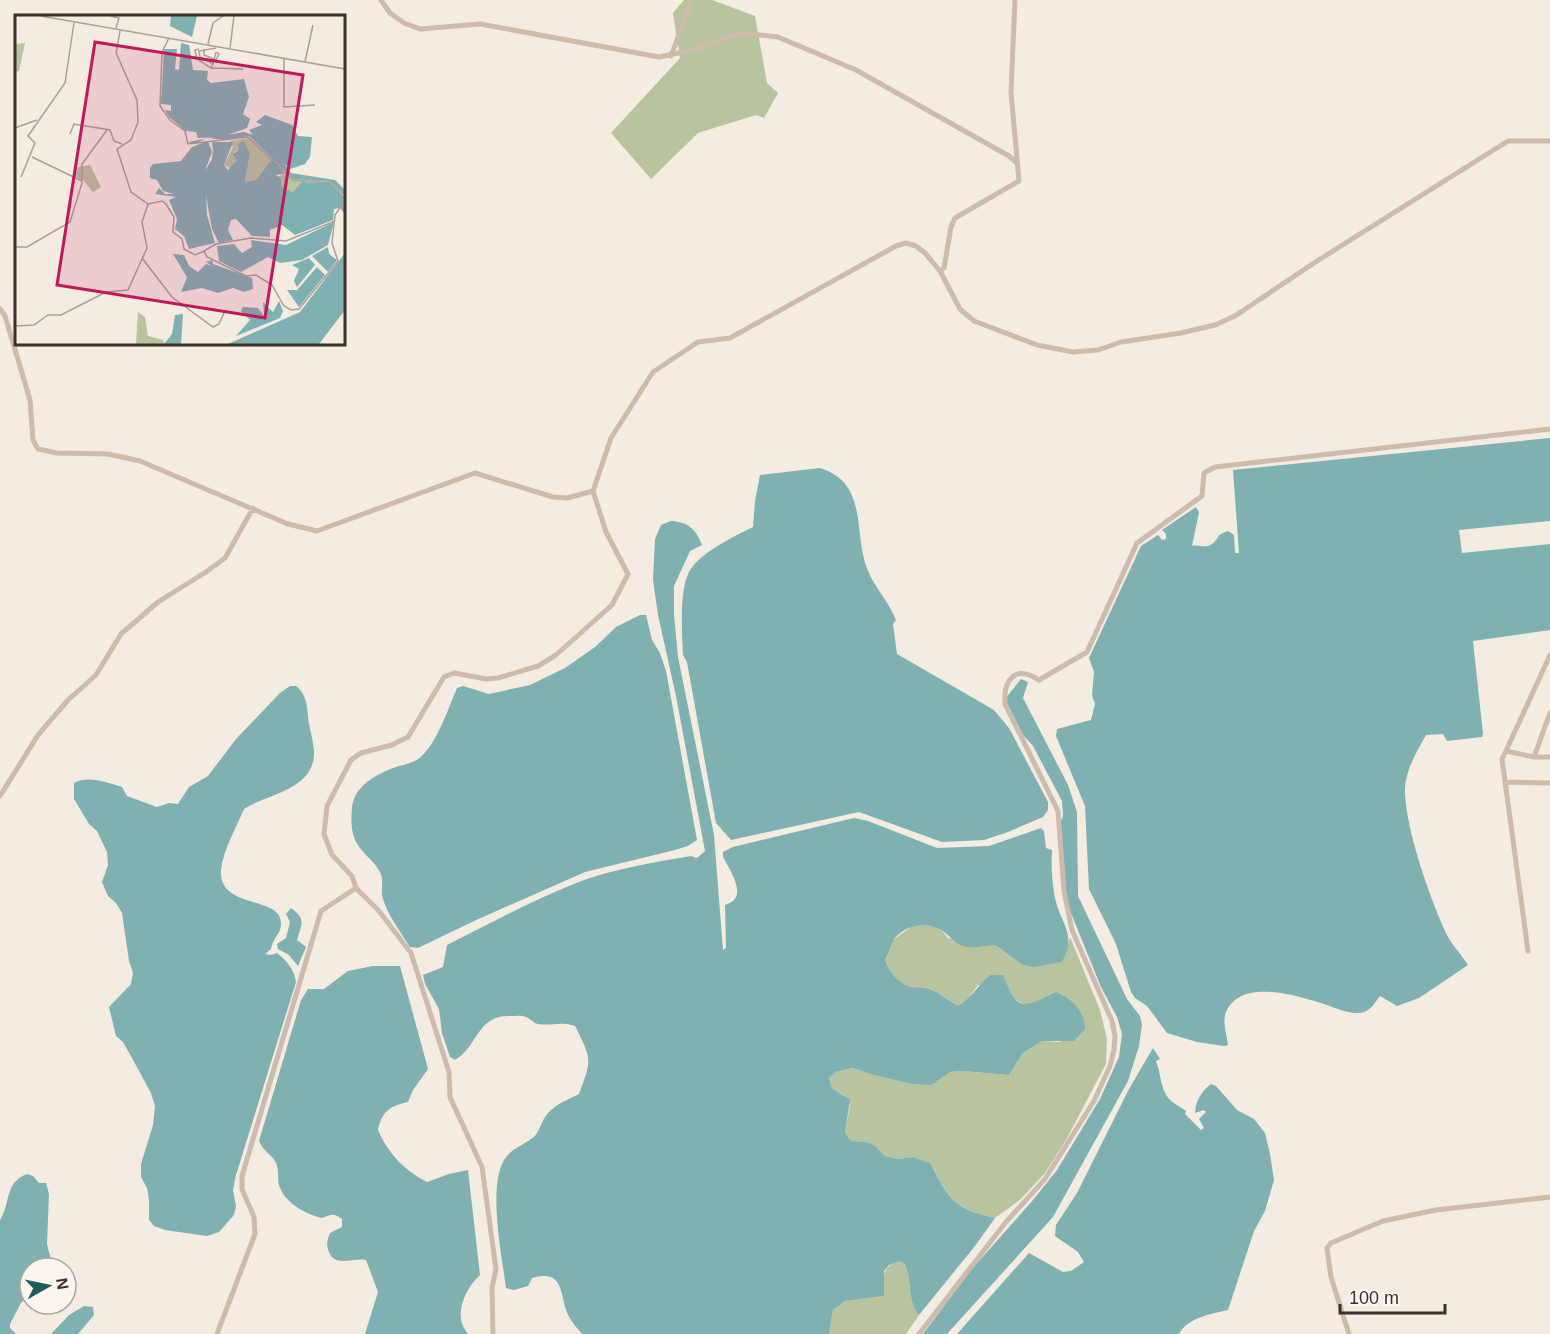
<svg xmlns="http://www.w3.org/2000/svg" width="1550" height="1334" font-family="Helvetica,sans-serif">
<rect width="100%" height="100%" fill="#f4ebe1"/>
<!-- green -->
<path fill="#b8c4a0" d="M 684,0 L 712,0 L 755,16 L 767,83 L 778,93 L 764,118 L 756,115 L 698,133 L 651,179 L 611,133 L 680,58 L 673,13 Z
M 914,925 C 929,925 940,925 948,938 L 979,947 L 995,945 L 1021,964 L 1062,962 L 1066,954 L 1070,937 L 1100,1010 L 1107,1039 L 1106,1064 L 1066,1140 L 1045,1173 L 1021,1199 L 995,1218 C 954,1209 949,1200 930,1163 L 913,1157 L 897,1159 L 883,1156 C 873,1141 868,1142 851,1141 L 845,1133 L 850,1105 L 843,1095 L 832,1088 L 829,1078 L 836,1072 L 852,1068 L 873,1075 L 912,1084 L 950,1072 L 962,1071 L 1009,1075 L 1023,1053 L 1042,1041 L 1061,1042 L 1031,1005 C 1019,1004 1014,999 1008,988 L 978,985 L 965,1003 L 958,1007 C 950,1001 942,994 934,991 C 926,988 918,988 910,987 C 898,984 889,971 885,960 L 893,940 Z
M 899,1260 L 904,1263 C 913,1279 906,1300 919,1315 L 906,1334 L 829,1334 L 833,1310 L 845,1301 L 884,1296 C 884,1278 879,1269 899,1260 Z"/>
<!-- water -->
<path fill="#7fb0b2" d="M 1550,438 L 1550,521 L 1459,530 L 1462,553 L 1550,544 L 1550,630 L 1473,641 L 1483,734 L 1482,737 L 1447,741 L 1443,734 L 1426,735 C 1416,753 1404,772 1405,794 C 1407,833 1429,895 1445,931 C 1450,943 1461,954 1468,965 L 1419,998 L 1397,1006 L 1380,996 C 1376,1001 1371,1010 1364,1012 C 1353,1016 1335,1008 1324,1004 C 1297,996 1241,977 1226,1012 C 1222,1022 1227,1035 1228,1045 L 1224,1046 L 1197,1042 L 1167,1033 L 1147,1006 L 1135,998 L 1131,992 L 1116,944 L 1089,889 L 1085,806 L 1056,736 L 1057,729 L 1091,720 L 1095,704 L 1092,695 L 1094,672 L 1089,658 L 1141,546 L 1158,535 L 1162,540 L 1166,539 L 1166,534 L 1162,530 L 1196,507 L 1199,512 L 1192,546 C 1199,544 1205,549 1212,544 C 1220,538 1215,535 1228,531 L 1234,535 L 1235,553 L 1239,553 L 1233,470 Z
M 820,468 C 870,484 852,533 868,571 C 875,588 889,602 896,620 L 893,624 L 897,654 L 994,710 L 1009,728 L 1048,802 L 1048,810 L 1043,817 L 1008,832 L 984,840 L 942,842 L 859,812 L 731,840 L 716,823 L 687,662 L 683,655 C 682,632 679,592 689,572 C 699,553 735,536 753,527 L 755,501 L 760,475 Z
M 671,521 C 688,522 696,529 702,545 L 690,551 L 674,586 L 674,615 L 678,657 L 714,835 L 723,950 L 726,948 L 725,905 C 750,898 730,871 723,857 L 723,852 L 733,847 L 854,818 L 868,821 L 937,848 L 989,846 L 1041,828 L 1044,831 L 1046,848 L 1052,850 C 1051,865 1052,883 1055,898 C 1060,923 1078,935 1062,962 L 1033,967 L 1021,964 L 995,945 C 985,946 972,949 963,946 C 953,943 949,934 941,930 C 926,921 905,925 894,939 C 891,945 888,954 885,960 C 889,971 898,984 911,987 C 918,988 926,987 934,991 C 942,994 950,1002 958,1006 C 969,1001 979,984 990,975 L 1003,975 C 1018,1013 1023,1008 1056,992 C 1072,999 1085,1011 1085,1029 L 1074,1041 L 1042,1041 L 1023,1053 L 1009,1075 L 962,1071 L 950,1072 L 931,1085 L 912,1084 L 873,1075 L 852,1068 L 836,1072 L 829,1078 L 832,1088 L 850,1100 L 845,1133 L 851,1141 C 869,1142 873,1141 884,1156 L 897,1159 L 913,1157 L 930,1163 C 949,1200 954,1209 995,1218 L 975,1246 L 919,1315 C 906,1300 913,1279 904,1263 L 899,1261 L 889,1265 L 884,1271 L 884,1296 L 845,1301 L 833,1310 L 829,1334 L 582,1334 C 576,1327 569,1319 566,1310 C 560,1288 561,1270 532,1278 L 528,1286 L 514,1290 L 506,1288 C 502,1256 486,1180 507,1156 C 515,1147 525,1144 534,1137 C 539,1132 541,1123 545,1117 C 553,1105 567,1100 579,1094 C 592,1059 592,1060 575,1026 C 562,1021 551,1026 538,1024 C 533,1023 530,1018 526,1017 C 522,1015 516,1016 511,1016 C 477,1014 478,1047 455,1060 L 450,1057 L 442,1033 L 439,1009 L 425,984 L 423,975 L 443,967 L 447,945 C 492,922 537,898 584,880 C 619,868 656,862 691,856 L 697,858 L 705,851 L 676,696 L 658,615 L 653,580 L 655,539 L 661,525 Z
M 640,615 L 646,615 L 652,640 L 660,653 L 666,671 L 697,840 L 688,846 L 675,850 L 585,872 L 474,921 L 418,948 L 410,947 C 400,931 386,913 382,895 C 381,887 384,880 380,872 C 374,860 361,853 355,840 C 351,830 351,819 352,808 C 354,786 376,774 396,767 C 403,765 411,763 417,760 C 436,747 448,709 457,688 L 463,686 L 489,694 L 530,685 L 565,668 L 595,647 L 616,627 Z
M 1021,679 L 1028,682 L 1023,698 L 1068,785 L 1077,812 L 1078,896 L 1127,999 L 1140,1016 L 1142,1025 L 1139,1046 L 1128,1081 L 1053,1217 L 947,1334 L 923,1334 L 971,1270 L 1033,1200 L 1057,1170 L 1100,1099 L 1119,1057 L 1122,1034 L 1117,1017 L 1101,987 L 1066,901 L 1060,823 L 1063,816 L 1062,801 L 1033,746 L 1023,735 L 1005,699 Z
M 290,686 L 296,686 C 308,695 307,710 309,724 C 311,733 313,742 314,751 C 315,790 269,793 244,809 C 236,828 223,850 221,870 C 218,910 282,895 281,924 C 281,934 273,937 271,949 L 265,954 L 271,955 L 277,953 C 287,961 294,969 296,982 L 236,1175 L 233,1190 L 236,1206 L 234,1215 L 219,1232 L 207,1236 L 165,1230 L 154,1226 L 149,1220 L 149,1200 L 147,1188 L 141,1177 L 141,1164 L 153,1125 L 155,1106 L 151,1093 L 132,1058 L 123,1042 L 116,1036 L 109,1007 L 131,984 L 133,973 L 129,961 L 122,913 L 116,903 L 108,896 L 102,882 L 108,865 L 107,852 L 97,831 L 89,824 L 74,799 L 74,783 C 89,775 107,783 122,787 L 127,796 L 157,807 L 169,803 L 178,804 L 189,787 L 208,776 L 236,739 L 280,693 Z
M 291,908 C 306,919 302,923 297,940 L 306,947 L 298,966 L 289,955 L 278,949 L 277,944 L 286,938 L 290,922 L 286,914 Z
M 373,966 L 400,966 L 428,1069 L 413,1090 L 408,1102 C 390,1106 382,1111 378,1130 C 387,1152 405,1171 427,1182 L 449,1174 L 468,1170 L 480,1275 C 465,1289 452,1316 468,1334 L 365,1334 L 378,1292 L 366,1260 C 354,1257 335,1268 329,1252 C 326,1245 327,1240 330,1233 L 342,1227 L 342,1219 C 334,1213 332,1214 322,1218 C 308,1215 287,1204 281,1190 C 276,1182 280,1171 276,1163 C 272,1154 264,1153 259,1141 L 301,1000 L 308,989 L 324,989 L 348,971 Z
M 1153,1048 L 1160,1059 L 1156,1061 C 1161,1073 1160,1089 1169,1099 C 1174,1104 1181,1107 1186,1111 L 1185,1114 L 1201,1130 L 1204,1128 L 1199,1119 L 1206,1112 L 1204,1110 L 1195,1113 C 1196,1100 1201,1092 1211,1084 L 1216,1086 L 1237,1110 L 1254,1119 L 1265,1133 L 1270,1154 L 1274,1180 L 1265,1211 L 1254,1231 L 1228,1310 C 1212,1314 1188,1317 1179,1334 L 957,1334 L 1029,1253 L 1063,1272 L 1071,1271 L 1084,1262 L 1078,1252 L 1055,1236 L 1056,1225 L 1077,1193 L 1129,1089 Z
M 27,1174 L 33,1176 L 39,1183 L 46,1183 L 49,1194 L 47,1244 L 53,1268 L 30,1268 L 30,1293 L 21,1303 L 10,1324 L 10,1328 L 16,1334 L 0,1334 L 0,1220 C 11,1203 4,1183 27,1174 Z
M 84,1306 L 93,1307 L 94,1315 L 78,1334 L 51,1334 L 69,1315 Z"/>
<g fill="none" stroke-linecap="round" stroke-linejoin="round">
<!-- street -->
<path stroke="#cdbbac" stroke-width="5" d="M 381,0 L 390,13 L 404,23 L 420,29 L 480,24 L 659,57 L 693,50 L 739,33 L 778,37 L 856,70 L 1009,156 L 1017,163
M 671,56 L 692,0
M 940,271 L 944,268 L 951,227 L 955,218 L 1019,181 L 1011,92 L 1015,0
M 0,309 L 5,316 L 30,400 L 33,440 L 38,449 L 57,453 L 108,454 L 140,461 L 288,524 L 317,531 L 475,473 L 553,497 L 567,498 L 593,491 L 611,438 L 653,372 L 698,342 L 730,338 L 896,246 L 906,243 L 916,246 L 925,253 L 940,271 L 960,309 L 974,321 L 1037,345 L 1073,352 L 1098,350 L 1121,342 L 1181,333 L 1215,325 L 1235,316 L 1317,261 L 1508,141 L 1550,141
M 1550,713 L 1534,757 L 1550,757
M 1506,751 L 1502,759 L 1528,951
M 1534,757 L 1506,751 L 1550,655
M 1505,782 L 1550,783
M 0,796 L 38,735 L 68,700 L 96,675 L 121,634 L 158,602 L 206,572 L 225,558 L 253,508
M 356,888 L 379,911 L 411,953 L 449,1072 L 450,1097 L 482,1167 L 496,1269 L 492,1288 L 493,1334
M 217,1334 L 255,1234 L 254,1217 L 242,1189 L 242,1176 L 321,911 L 356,888 L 352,876 L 332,855 L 324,834 L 327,806 L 351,760 L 361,753 L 392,745 L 408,737 L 444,677 L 454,673 L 486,679 L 498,678 L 538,666 L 556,655 L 612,605 L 628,574 L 606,532 L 593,491
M 919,1334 L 1006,1222 L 1045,1179 L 1094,1101 L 1110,1066 L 1114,1050 L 1115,1036 L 1112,1021 L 1072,930 L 1064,891 L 1058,811 L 1005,704 C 1003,680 1015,664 1039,680 L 1087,652 L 1137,543 L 1202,496 L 1204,473 L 1215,467 L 1550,429
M 1349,1334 L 1331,1277 L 1327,1248 L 1331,1243 L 1383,1221 L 1436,1210 L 1550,1197"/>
</g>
<!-- overview -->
<g transform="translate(15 15)">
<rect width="330" height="330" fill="#f4ebe1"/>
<path d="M 10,28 L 4,56 L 0,57 L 0,29 ZM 235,123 L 257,144 L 241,165 L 230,167 L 235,139 L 230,133 L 219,137 L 223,145 L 217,154 L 209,150 L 218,132 L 214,126 ZM 75,150 L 86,172 L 78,177 L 68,165 L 58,161 L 63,152 ZM 270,159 L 291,166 L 278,177 L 267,172 L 266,164 L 261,162 ZM 123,297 L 130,302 L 133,321 L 148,325 L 149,329 L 121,329 Z" fill="#b8c4a0"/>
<path d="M 156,1 L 182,1 L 177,22 L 155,11 ZM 166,28 L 174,30 L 178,55 L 193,56 L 192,65 L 196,68 L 229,64 L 234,82 L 228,99 L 235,104 L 232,113 L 207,122 L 183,123 L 181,117 L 171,116 L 154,102 L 150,95 L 156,96 L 156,90 L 146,89 L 149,34 L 162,34 L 160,54 L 164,55 ZM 250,100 L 277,110 L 283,121 L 297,122 L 295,142 L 290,149 L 275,154 L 268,148 L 276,158 L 320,165 L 330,175 L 330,182 L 316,167 L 278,164 L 234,121 L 209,125 L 193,123 L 179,129 L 173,127 L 229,117 L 238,120 L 234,115 L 247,110 L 241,107 ZM 193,126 L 197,137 L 190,156 L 197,144 L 198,136 L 197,127 L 218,127 L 209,150 L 213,155 L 222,145 L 218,139 L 224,135 L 223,129 L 229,126 L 235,139 L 230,167 L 241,165 L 257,144 L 270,159 L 261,160 L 266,164 L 267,172 L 278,177 L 287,167 L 315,168 L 329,183 L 326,193 L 330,186 L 330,199 L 325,193 L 319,194 L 318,205 L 280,220 L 267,210 L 255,215 L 255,222 L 237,221 L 221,204 L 216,205 L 213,215 L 218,225 L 204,228 L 197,214 L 191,180 L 192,200 L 200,228 L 174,234 L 169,221 L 160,214 L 162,204 L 154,185 L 161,182 L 140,179 L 144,173 L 150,179 L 159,179 L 148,176 L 142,165 L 135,163 L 135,153 L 138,149 L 166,146 L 177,132 ZM 319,207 L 313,230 L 287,245 L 265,248 L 253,242 L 226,257 L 204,246 L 202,231 L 219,229 L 227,238 L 237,232 L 236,225 L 271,230 ZM 313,232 L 314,239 L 322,245 L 313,257 L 297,241 ZM 330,238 L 330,295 L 304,329 L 213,329 L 285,297 ZM 158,239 L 169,240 L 174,251 L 183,257 L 191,249 L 197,251 L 191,247 L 197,245 L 198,249 L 237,263 L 238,274 L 229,277 L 218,273 L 203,278 L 187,273 L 166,277 L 172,262 ZM 294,243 L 300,250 L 282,272 L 279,266 L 284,254 L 277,250 ZM 302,252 L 310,260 L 284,292 L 272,275 L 282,275 ZM 264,286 L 268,296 L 265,303 L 221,321 L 235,305 L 226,296 L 228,292 L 243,293 L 249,301 L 248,287 L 258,297 ZM 168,299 L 166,329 L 149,329 L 157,319 L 160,300 Z" fill="#7fb0b2"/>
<path fill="none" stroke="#aaa098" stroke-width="1.5" d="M 26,1 L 330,54M 96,1 L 104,3 L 101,13M 154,23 L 147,37 L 145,91 L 155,105 L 170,116 L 173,129 L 233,122 L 278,165 L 316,168 L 330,184M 193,29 L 198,8 L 208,1M 201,33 L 184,36 L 185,42 L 198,49 L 201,37M 215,33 L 219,1M 184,34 L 180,35 L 182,44 L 196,53 L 198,49M 189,34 L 189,40 L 201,45 L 204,39 L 201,37M 269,43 L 269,92 L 300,90M 290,47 L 298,10M 196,53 L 228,54M 0,113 L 22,105M 55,119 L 59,109 L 95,115 L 99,126 L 107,129M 17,142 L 67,166M 6,162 L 20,128 L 13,121 L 50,68 L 59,8M 133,189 L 147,186 L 151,189 L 159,202 L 158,217 L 167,224 L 169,234 L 180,240 L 189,236 L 192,242 L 231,261 L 241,260 L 257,270 L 269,291 L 276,295 L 284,294 L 323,246 L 317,228 L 320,200 L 330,185M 0,232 L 12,232 L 55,207 L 67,168 L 67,149 L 92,115M 189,236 L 201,229 L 236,223 L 271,226 L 320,206M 127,243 L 157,282 L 198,312 L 204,309 L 210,296M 0,311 L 19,310 L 33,300 L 46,300 L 91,277 L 113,275 L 132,233 L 127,207 L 133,189 L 116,177 L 102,134 L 116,125 L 123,107 L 122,85 L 101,38 L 105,16"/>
<path fill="#c2185b" fill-opacity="0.15" stroke="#c2185b" stroke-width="3" d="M 80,27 L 288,60 L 250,303 L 42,270 Z"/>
<rect width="330" height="330" fill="none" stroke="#3b302b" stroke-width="3"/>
</g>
<!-- north arrow -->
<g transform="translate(48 1286) rotate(81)"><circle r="28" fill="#fbf5ee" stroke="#aea6a0" stroke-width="1.5"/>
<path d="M0-4.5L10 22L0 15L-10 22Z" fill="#1f5a5e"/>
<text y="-9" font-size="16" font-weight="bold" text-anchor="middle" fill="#3b302b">N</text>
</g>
<!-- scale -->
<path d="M1340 1304v9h105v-9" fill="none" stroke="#3b302b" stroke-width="3"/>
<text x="1349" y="1304" font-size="18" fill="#3b302b" stroke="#fbf5ee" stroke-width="4.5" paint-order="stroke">100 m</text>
</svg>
